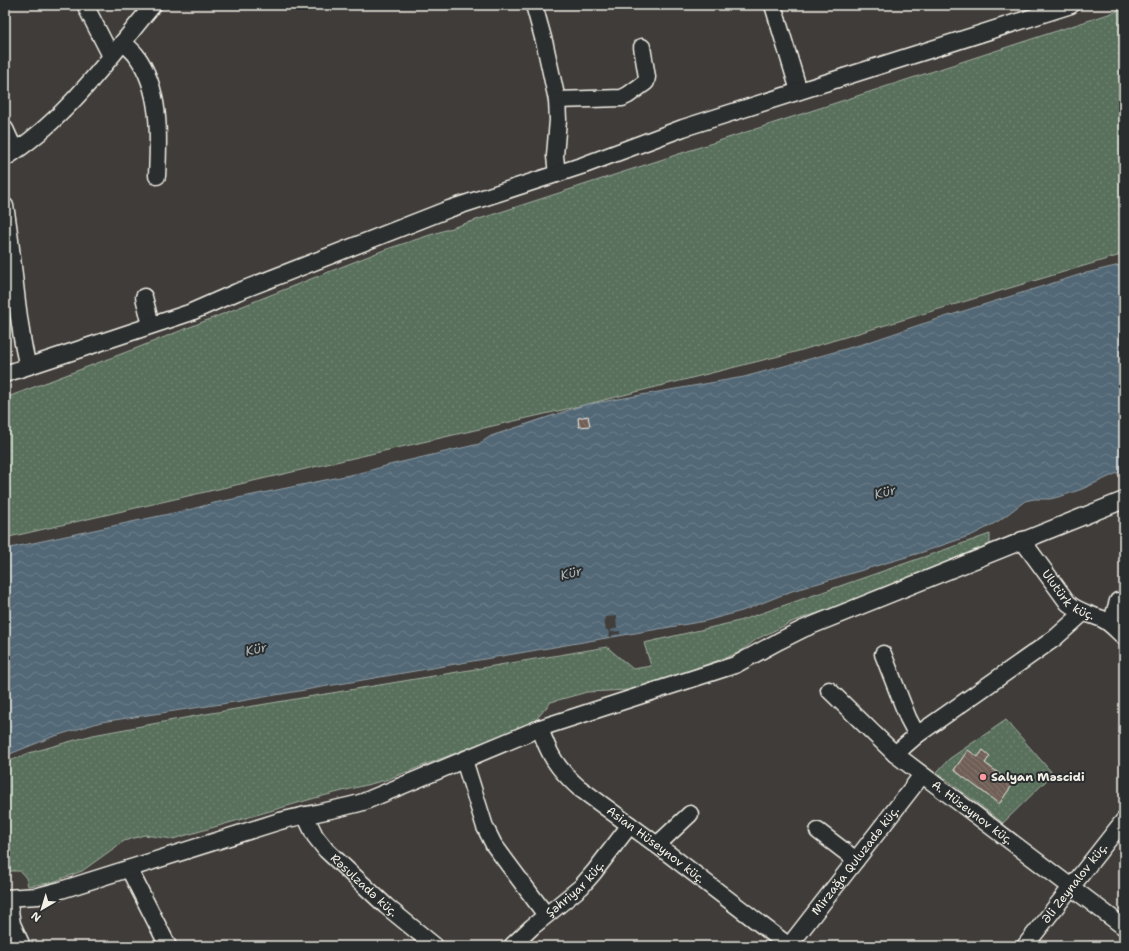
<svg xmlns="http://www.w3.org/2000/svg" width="1129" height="951" font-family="'Shantell Sans',sans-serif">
<defs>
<pattern id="grass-dots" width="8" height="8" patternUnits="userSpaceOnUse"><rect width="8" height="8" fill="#59705c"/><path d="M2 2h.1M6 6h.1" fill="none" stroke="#718573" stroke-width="1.8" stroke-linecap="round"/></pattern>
<pattern id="water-waves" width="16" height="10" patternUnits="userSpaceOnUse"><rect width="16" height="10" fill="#526876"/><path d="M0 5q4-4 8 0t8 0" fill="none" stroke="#6c7e8a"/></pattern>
<pattern id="building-back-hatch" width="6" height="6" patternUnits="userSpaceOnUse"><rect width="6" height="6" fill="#705f57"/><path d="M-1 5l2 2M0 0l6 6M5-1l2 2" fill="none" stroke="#85766f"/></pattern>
</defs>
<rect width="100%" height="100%" fill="#3f3c3a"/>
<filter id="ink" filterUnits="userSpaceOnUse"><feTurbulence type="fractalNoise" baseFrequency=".025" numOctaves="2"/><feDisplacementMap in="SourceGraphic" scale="8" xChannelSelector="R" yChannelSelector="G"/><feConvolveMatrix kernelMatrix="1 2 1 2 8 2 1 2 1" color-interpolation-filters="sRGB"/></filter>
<g filter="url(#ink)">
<!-- grass -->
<path fill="url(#grass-dots)" stroke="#a6b0a2" d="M 1124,9 L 1124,254 L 795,352 L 584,405 L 5,538 L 5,398 L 137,348 L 384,250 Z
M 990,534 L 990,545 L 835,607 L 794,621 L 757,639 L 738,653 L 659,682 L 628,690 L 587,692 L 551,702 L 533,723 L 386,780 L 315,798 L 173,839 L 144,835 L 124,841 L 82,871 L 50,883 L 28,886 L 26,878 L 20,871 L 5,871 L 5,763 L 29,753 L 93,735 L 206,714 L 607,647 L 633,669 L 651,666 L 644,643 L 739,621 Z
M 1006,720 L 1053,774 L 1003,823 L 937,772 L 949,759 Z"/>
<!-- water -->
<path fill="url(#water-waves)" stroke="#939fa4" d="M 1124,264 L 1124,470 L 1082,489 L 1062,496 L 1050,499 L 1034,499 L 1025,501 L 1000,520 L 988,527 L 972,535 L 923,552 L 792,591 L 742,611 L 705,621 L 241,701 L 101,722 L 52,737 L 5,756 L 5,549 L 192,509 L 214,503 L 364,472 L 389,465 L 479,444 L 491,436 L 584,405 L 744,377 L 799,362 L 866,343 L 919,325 L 1082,274 Z"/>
<!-- pier -->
<path fill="#3f3c3a" d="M 617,616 L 617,619 L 616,619 L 617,628 L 611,630 L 611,632 L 620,631 L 620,634 L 612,635 L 612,637 L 610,637 L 608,630 L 606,630 L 604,620 L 606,619 L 606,617 Z"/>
<!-- building -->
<path fill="url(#building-back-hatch)" stroke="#f4f1e8" d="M 588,416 L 590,426 L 579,427 L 578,418 Z
M 968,750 L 978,757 L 983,750 L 990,756 L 985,763 L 1013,784 L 999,804 L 954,770 Z"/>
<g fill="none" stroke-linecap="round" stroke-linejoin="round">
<!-- minor casing -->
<g stroke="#f4f1e8" stroke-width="19">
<g id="minor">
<path d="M 534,5 L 545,45 L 557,100 L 558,120 L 555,156 L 557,174"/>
<path d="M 773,5 L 799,91"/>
<path d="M 87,9 L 111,56"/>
<path d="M 123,42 C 127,46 132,50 136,55 C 161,89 159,136 157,176"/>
<path d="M 557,100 L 622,98 L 628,95 L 646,82 L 647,77 L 642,47"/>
<path d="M 5,129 L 15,151"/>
<path d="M 5,158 C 65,121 109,58 153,5"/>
<path d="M 5,206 C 12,245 14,285 20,324 C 22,339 24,353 28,366"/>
<path d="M 144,297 L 151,325"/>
<path d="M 5,374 L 189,313 L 237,292 L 449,209 L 584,165 L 683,128 L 1071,5"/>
<path id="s1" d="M 1022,540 L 1068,603 C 1078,612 1090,614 1102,619 C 1111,623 1117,631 1124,637"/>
<path d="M 1111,624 L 1118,601"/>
<path d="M 883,654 L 908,718 L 917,735"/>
<path id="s2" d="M 829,690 L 895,754 L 1124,927"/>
<path id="s3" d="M 540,728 C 549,755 557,768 578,787 L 657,845 L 789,946"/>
<path d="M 895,754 L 917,735 L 1055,638 L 1083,613"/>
<path d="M 464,760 L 485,827 L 494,845 L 546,915"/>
<path id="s4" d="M 305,815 L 315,836 L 326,850 L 386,906 L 435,946"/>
<path d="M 818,831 L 856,860"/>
<path d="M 657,845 L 690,814"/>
<path d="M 129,869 L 168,946"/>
<path d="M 5,898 L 38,896 L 61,890 L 280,821 C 308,814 336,810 363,802 L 540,728 L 735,665 L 779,641 L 803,629 L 1124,500"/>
<path d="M 8,898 L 12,924 L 22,946"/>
<path id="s5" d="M 512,946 L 532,927 L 581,887 L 594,872 L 630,825"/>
<path id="s6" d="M 789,946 L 922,775"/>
<path id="s7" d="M 1025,946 L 1124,820"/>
</g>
</g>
<!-- minor -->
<use href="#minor" stroke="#2a2d2e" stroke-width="16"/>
</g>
</g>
<!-- markers -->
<circle fill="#ff9aa2" stroke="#2a2d2e" stroke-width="1.5" cx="983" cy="777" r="4"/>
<g text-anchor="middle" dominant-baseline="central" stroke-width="4" stroke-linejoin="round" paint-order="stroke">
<!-- street labels -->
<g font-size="12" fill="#f4f1e8" stroke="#2a2d2e">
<text stroke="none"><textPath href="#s1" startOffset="73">Ulutürk küç.</textPath></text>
<text stroke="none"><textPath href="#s2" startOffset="189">A. Hüseynov küç.</textPath></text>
<text stroke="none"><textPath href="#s3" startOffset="168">Asian Hüseynov küç.</textPath></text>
<text stroke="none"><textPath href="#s6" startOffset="108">Mirzağa Quluzadə küç.</textPath></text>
<text stroke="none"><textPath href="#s7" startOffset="80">Əli Zeynalov küç.</textPath></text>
<text stroke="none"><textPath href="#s4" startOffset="93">Rəsulzadə küç.</textPath></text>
<text stroke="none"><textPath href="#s5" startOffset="85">Şəhriyar küç.</textPath></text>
</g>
<!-- poi labels -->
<g font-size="12" font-weight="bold" fill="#f4f1e8" stroke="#2a2d2e" text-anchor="start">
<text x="991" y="777">Salyan Məscidi</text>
</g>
<!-- water labels -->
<g font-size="13" font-style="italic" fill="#abb3b5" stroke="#2a2d2e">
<text transform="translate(885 492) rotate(-14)">Kür</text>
<text transform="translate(571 573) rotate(-14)">Kür</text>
<text transform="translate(256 649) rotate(-12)">Kür</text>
</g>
</g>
<!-- margin -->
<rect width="1129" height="951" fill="none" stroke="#2a2d2e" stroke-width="20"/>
<rect x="10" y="10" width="1109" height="931" fill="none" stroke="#f4f1e8" stroke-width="1.5" filter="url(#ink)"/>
<!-- north arrow -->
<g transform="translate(42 909) rotate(218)" stroke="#2a2d2e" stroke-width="3" paint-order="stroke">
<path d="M0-3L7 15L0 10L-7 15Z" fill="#f4f1e8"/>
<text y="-6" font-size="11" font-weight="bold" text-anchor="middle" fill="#f4f1e8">N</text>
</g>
</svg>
